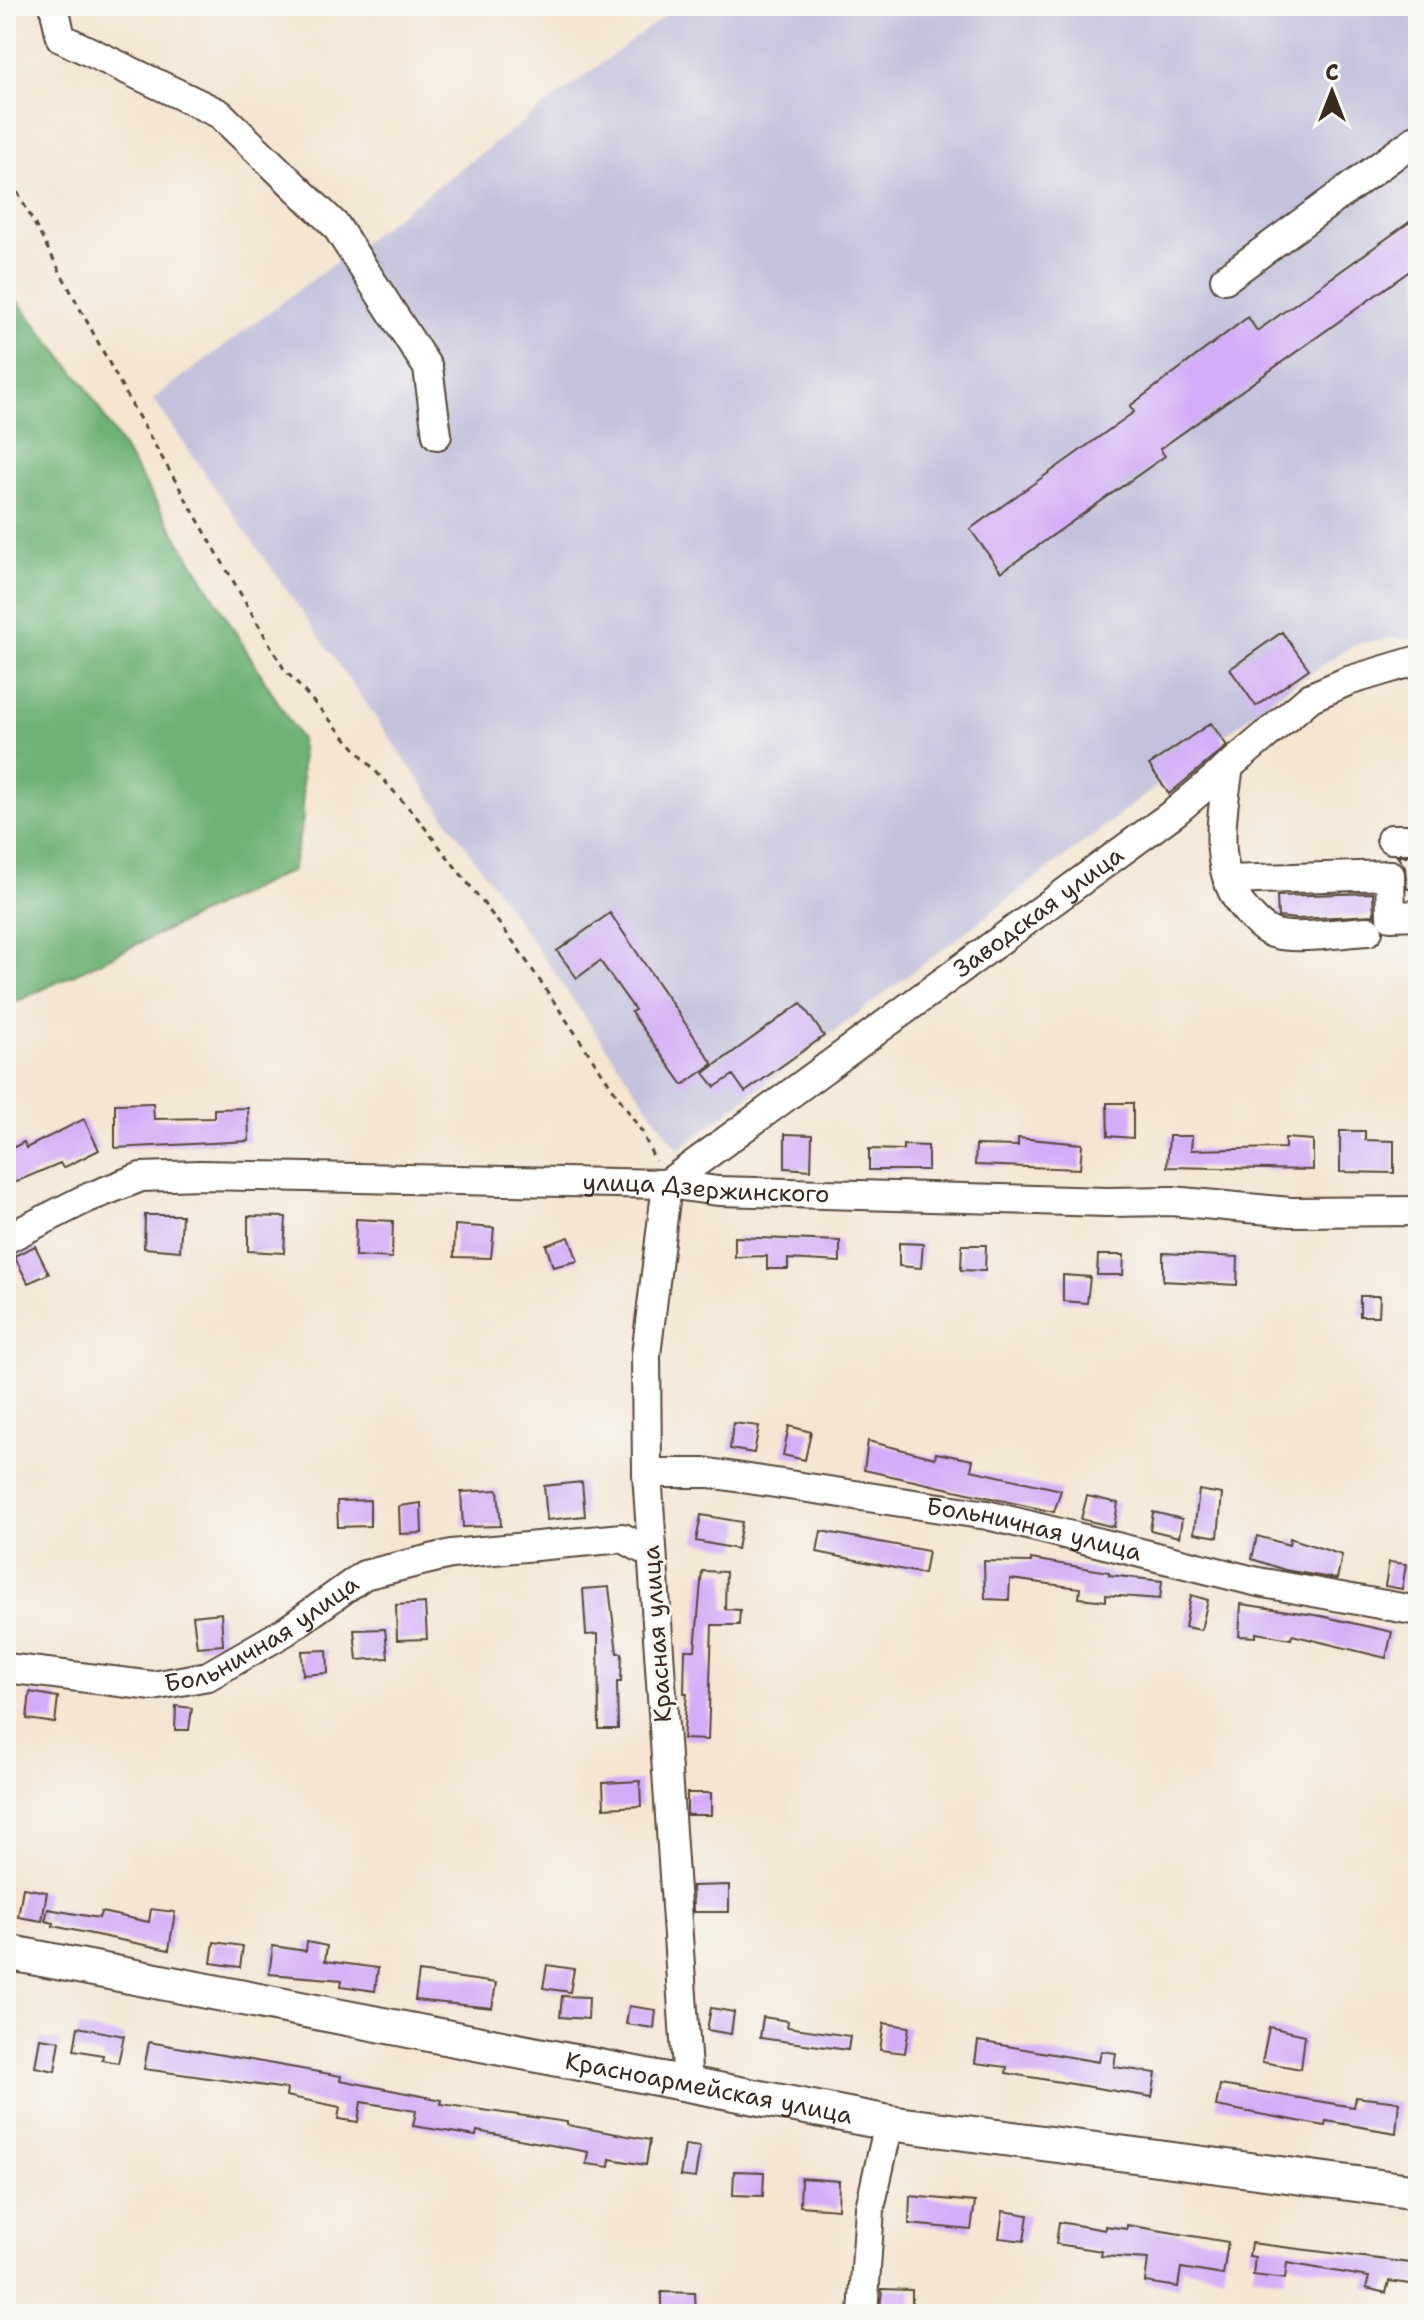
<svg xmlns="http://www.w3.org/2000/svg" width="1424" height="2320" font-family="'Shantell Sans',sans-serif">
<rect width="100%" height="100%" fill="#f6f6f2"/>
<filter id="ink" filterUnits="userSpaceOnUse"><feTurbulence type="fractalNoise" baseFrequency=".0125" numOctaves="2"/><feDisplacementMap in="SourceGraphic" scale="16" xChannelSelector="R" yChannelSelector="G"/><feConvolveMatrix kernelMatrix="1 2 1 2 8 2 1 2 1" color-interpolation-filters="sRGB"/></filter>
<filter id="wash" filterUnits="userSpaceOnUse"><feTurbulence type="fractalNoise" baseFrequency=".006" numOctaves="4" result="noise"/><feDisplacementMap in="SourceGraphic" scale="32" xChannelSelector="R" yChannelSelector="G"/><feGaussianBlur stdDeviation="1.8" result="paint"/><feColorMatrix in="noise" values="0 0 0 0 0 0 0 0 0 0 0 0 0 0 0 0 0 1.4 0 .05"/><feComposite in="paint" operator="in"/></filter>
<g filter="url(#wash)">
<rect width="100%" height="100%" fill="#f5e5d1"/>
<!-- industrial -->
<path fill="#c3c1db" d="M 678,6 L 1418,6 L 1418,640 L 1391,638 L 1353,645 L 1279,694 L 678,1150 L 153,399 Z"/>
<!-- forest -->
<path fill="#6eb277" stroke="#546e4a" stroke-width="2" d="M 6,287 L 86,387 L 301,740 L 303,819 L 292,870 L 6,1007 Z"/>
<g id="blocks">
<!-- building -->
<path fill="#d3adf7" d="M 1418,216 L 1418,265 L 1160,449 L 1165,456 L 1001,572 L 970,529 L 1134,412 L 1130,406 L 1248,317 L 1257,331 Z
M 1282,632 L 1309,669 L 1256,706 L 1230,669 Z
M 1211,723 L 1227,746 L 1169,794 L 1149,765 Z
M 1397,856 L 1418,856 L 1418,888 L 1407,889 L 1405,867 Z
M 1373,893 L 1374,915 L 1297,919 L 1278,917 L 1277,896 Z
M 610,913 L 713,1064 L 683,1085 L 631,1012 L 635,1010 L 600,961 L 577,978 L 557,951 Z
M 801,1003 L 824,1036 L 745,1092 L 733,1075 L 715,1087 L 704,1073 Z
M 153,1103 L 154,1119 L 214,1118 L 214,1109 L 248,1108 L 249,1141 L 115,1148 L 115,1104 Z
M 1107,1103 L 1133,1103 L 1133,1138 L 1108,1136 Z
M 84,1119 L 99,1150 L 63,1168 L 60,1163 L 6,1186 L 6,1151 L 24,1142 L 26,1148 Z
M 1340,1131 L 1365,1131 L 1365,1140 L 1394,1141 L 1394,1173 L 1340,1172 Z
M 785,1134 L 812,1135 L 811,1170 L 785,1168 Z
M 1169,1136 L 1192,1136 L 1191,1150 L 1285,1148 L 1285,1138 L 1313,1140 L 1313,1170 L 1167,1167 Z
M 1018,1138 L 1082,1144 L 1080,1169 L 975,1165 L 976,1145 L 1018,1146 Z
M 903,1145 L 928,1146 L 928,1170 L 869,1170 L 869,1149 L 903,1150 Z
M 145,1215 L 182,1215 L 180,1251 L 144,1248 Z
M 248,1216 L 286,1217 L 284,1253 L 248,1251 Z
M 356,1219 L 393,1221 L 392,1258 L 355,1256 Z
M 455,1225 L 494,1228 L 491,1258 L 454,1257 Z
M 569,1237 L 578,1261 L 553,1267 L 546,1245 Z
M 735,1237 L 840,1241 L 840,1262 L 788,1259 L 788,1269 L 767,1269 L 767,1256 L 735,1257 Z
M 899,1243 L 923,1244 L 921,1268 L 899,1266 Z
M 962,1245 L 986,1245 L 985,1271 L 961,1270 Z
M 35,1246 L 49,1274 L 28,1283 L 14,1256 Z
M 1163,1253 L 1238,1257 L 1237,1285 L 1163,1281 Z
M 1098,1255 L 1124,1255 L 1123,1275 L 1097,1275 Z
M 1063,1275 L 1090,1277 L 1087,1303 L 1063,1301 Z
M 1360,1296 L 1380,1296 L 1379,1316 L 1360,1316 Z
M 733,1423 L 759,1426 L 754,1453 L 730,1449 Z
M 789,1426 L 811,1432 L 805,1460 L 783,1455 Z
M 868,1441 L 935,1458 L 936,1453 L 973,1460 L 971,1470 L 1061,1490 L 1054,1512 L 864,1470 Z
M 582,1482 L 585,1516 L 547,1520 L 544,1486 Z
M 498,1490 L 501,1526 L 463,1527 L 461,1492 Z
M 1199,1490 L 1222,1494 L 1218,1537 L 1194,1533 Z
M 1087,1496 L 1118,1503 L 1114,1527 L 1081,1519 Z
M 370,1500 L 370,1526 L 338,1527 L 337,1501 Z
M 421,1503 L 422,1533 L 400,1534 L 399,1506 Z
M 1153,1512 L 1182,1519 L 1179,1537 L 1150,1530 Z
M 701,1515 L 742,1522 L 737,1549 L 696,1541 Z
M 821,1531 L 928,1551 L 924,1574 L 817,1552 Z
M 1257,1536 L 1289,1545 L 1290,1538 L 1342,1555 L 1337,1579 L 1285,1570 L 1252,1559 Z
M 1031,1559 L 1109,1572 L 1109,1575 L 1162,1581 L 1160,1599 L 1106,1595 L 1106,1601 L 1079,1598 L 1080,1588 L 1010,1579 L 1009,1600 L 985,1599 L 984,1561 L 1031,1562 Z
M 1389,1562 L 1406,1564 L 1402,1589 L 1385,1586 Z
M 702,1571 L 726,1572 L 725,1609 L 740,1610 L 739,1625 L 712,1625 L 708,1740 L 683,1739 L 687,1693 L 684,1693 L 685,1650 L 695,1650 Z
M 609,1587 L 617,1653 L 622,1653 L 621,1682 L 617,1682 L 618,1729 L 599,1729 L 598,1634 L 586,1635 L 583,1589 Z
M 1191,1595 L 1208,1600 L 1201,1630 L 1185,1627 Z
M 425,1603 L 427,1639 L 397,1640 L 396,1605 Z
M 1241,1604 L 1321,1616 L 1392,1632 L 1386,1658 L 1292,1635 L 1291,1639 L 1256,1633 L 1256,1637 L 1239,1636 Z
M 221,1613 L 223,1645 L 197,1647 L 193,1616 Z
M 385,1629 L 388,1658 L 357,1660 L 354,1630 Z
M 327,1650 L 328,1673 L 303,1675 L 302,1651 Z
M 30,1692 L 58,1697 L 55,1723 L 27,1719 Z
M 176,1706 L 192,1708 L 189,1730 L 175,1730 Z
M 640,1781 L 641,1806 L 604,1808 L 603,1783 Z
M 687,1793 L 711,1793 L 711,1815 L 687,1815 Z
M 729,1885 L 729,1912 L 693,1912 L 692,1886 Z
M 23,1888 L 47,1892 L 42,1921 L 18,1917 Z
M 48,1909 L 99,1918 L 101,1912 L 149,1922 L 151,1909 L 175,1912 L 169,1950 L 53,1926 L 54,1923 L 45,1921 Z
M 214,1942 L 243,1946 L 240,1967 L 211,1963 Z
M 307,1942 L 327,1946 L 325,1961 L 378,1968 L 375,1991 L 341,1986 L 342,1980 L 269,1974 L 273,1946 L 306,1951 Z
M 547,1965 L 574,1969 L 570,1992 L 543,1988 Z
M 419,1972 L 496,1983 L 492,2008 L 415,2000 Z
M 562,1996 L 589,1997 L 588,2019 L 560,2017 Z
M 629,2006 L 656,2010 L 654,2028 L 626,2024 Z
M 711,2008 L 734,2012 L 731,2034 L 707,2030 Z
M 763,2017 L 788,2021 L 787,2027 L 850,2036 L 848,2050 L 760,2038 Z
M 884,2023 L 909,2027 L 905,2053 L 880,2050 Z
M 78,2027 L 124,2036 L 118,2063 L 102,2060 L 103,2055 L 74,2050 Z
M 1269,2027 L 1305,2035 L 1301,2069 L 1262,2062 Z
M 40,2038 L 60,2041 L 55,2071 L 35,2067 Z
M 978,2041 L 1099,2062 L 1101,2051 L 1116,2053 L 1114,2067 L 1156,2073 L 1152,2097 L 1006,2073 L 1007,2067 L 975,2063 Z
M 149,2042 L 341,2076 L 340,2080 L 442,2100 L 441,2104 L 567,2122 L 567,2125 L 650,2140 L 646,2165 L 610,2159 L 609,2167 L 586,2164 L 588,2152 L 477,2131 L 476,2136 L 413,2126 L 416,2111 L 361,2102 L 358,2122 L 338,2119 L 340,2107 L 286,2096 L 287,2089 L 144,2069 Z
M 1220,2085 L 1354,2107 L 1356,2097 L 1399,2102 L 1396,2133 L 1326,2121 L 1325,2126 L 1216,2106 Z
M 685,2145 L 700,2147 L 695,2178 L 680,2176 Z
M 734,2171 L 764,2172 L 763,2196 L 733,2195 Z
M 801,2178 L 839,2181 L 838,2209 L 800,2206 Z
M 910,2196 L 975,2202 L 971,2230 L 909,2224 Z
M 1003,2211 L 1028,2215 L 1024,2241 L 999,2238 Z
M 1059,2222 L 1105,2230 L 1105,2226 L 1127,2229 L 1127,2225 L 1228,2242 L 1223,2275 L 1181,2268 L 1178,2287 L 1145,2282 L 1148,2259 L 1101,2256 L 1102,2251 L 1056,2244 Z
M 1251,2243 L 1418,2264 L 1418,2285 L 1389,2281 L 1386,2293 L 1366,2288 L 1369,2277 L 1287,2263 L 1285,2279 L 1253,2275 L 1255,2257 L 1249,2256 Z
M 882,2289 L 912,2290 L 912,2313 L 880,2311 Z
M 661,2292 L 695,2293 L 696,2314 L 661,2313 Z"/>
</g>
</g>
<g filter="url(#ink)">
<use href="#blocks" fill-opacity="0" stroke="#574639" stroke-width="2"/>
<g fill="none" stroke-linecap="round" stroke-linejoin="round">
<!-- minor casing -->
<g stroke="#574639" stroke-width="32">
<g id="minor">
<path d="M 54,6 L 61,38 L 220,114 L 336,226 L 428,368 L 437,435"/>
<path d="M 1225,279 L 1418,138"/>
<path d="M 1229,766 C 1222,816 1210,872 1247,912 C 1255,921 1264,931 1276,934 C 1299,940 1343,932 1368,931"/>
<path d="M 1391,839 L 1418,839"/>
<path d="M 1228,880 L 1390,875 L 1391,916 L 1418,915"/>
<path id="s1" d="M 6,1239 L 85,1199 L 141,1177 L 200,1175 L 667,1184 L 718,1191 L 1108,1202 L 1172,1201 L 1291,1212 L 1418,1211"/>
<path id="s2" d="M 647,1473 L 709,1473 L 987,1515 L 1258,1582 L 1418,1611"/>
<path id="s3" d="M 6,1668 L 153,1686 L 208,1676 L 286,1631 L 364,1575 L 451,1554 L 623,1538 L 652,1554"/>
<path id="s4" d="M 688,2085 L 647,1473 L 646,1355 L 667,1184 L 1175,812 L 1311,697 L 1348,681 L 1418,660"/>
<path d="M 863,2314 L 870,2208 L 889,2123"/>
</g>
</g>
<!-- major casing -->
<g stroke="#574639" stroke-width="38">
<g id="major">
<path id="s5" d="M 6,1952 L 889,2123 L 1418,2192"/>
</g>
</g>
<!-- path -->
<path stroke="#574639" stroke-width="3" stroke-dasharray="6 6" stroke-linecap="butt" d="M 6,171 L 134,409 L 284,669 L 415,815 L 515,944 L 642,1132 L 655,1161"/>
<!-- minor -->
<use href="#minor" stroke="#fff" stroke-width="28"/>
<!-- major -->
<use href="#major" stroke="#fff" stroke-width="34"/>
</g>
</g>
<g text-anchor="middle" dominant-baseline="central" stroke-width="6" stroke-linejoin="round" paint-order="stroke">
<!-- street labels -->
<g font-size="24" fill="#3b2a1e" stroke="#f6f6f2">
<text stroke="none"><textPath href="#s4" startOffset="1364">Заводская улица</textPath></text>
<text stroke="none"><textPath href="#s1" startOffset="714">улица Дзержинского</textPath></text>
<text stroke="none"><textPath href="#s2" startOffset="392">Больничная улица</textPath></text>
<text stroke="none"><textPath href="#s3" startOffset="270">Больничная улица</textPath></text>
<text transform="translate(657 1634) rotate(-94)">Красная улица</text>
<text stroke="none"><textPath href="#s5" startOffset="716">Красноармейская улица</textPath></text>
</g>
</g>
<!-- margin -->
<rect width="1424" height="2320" fill="none" stroke="#f6f6f2" stroke-width="32"/>
<!-- north arrow -->
<g transform="translate(1332 92)" stroke="#f6f6f2" stroke-width="6" paint-order="stroke">
<path d="M0-6L14 30L0 20L-14 30Z" fill="#3b2a1e"/>
<text y="-12" font-size="22" font-weight="bold" text-anchor="middle" fill="#3b2a1e">С</text>
</g>
</svg>
